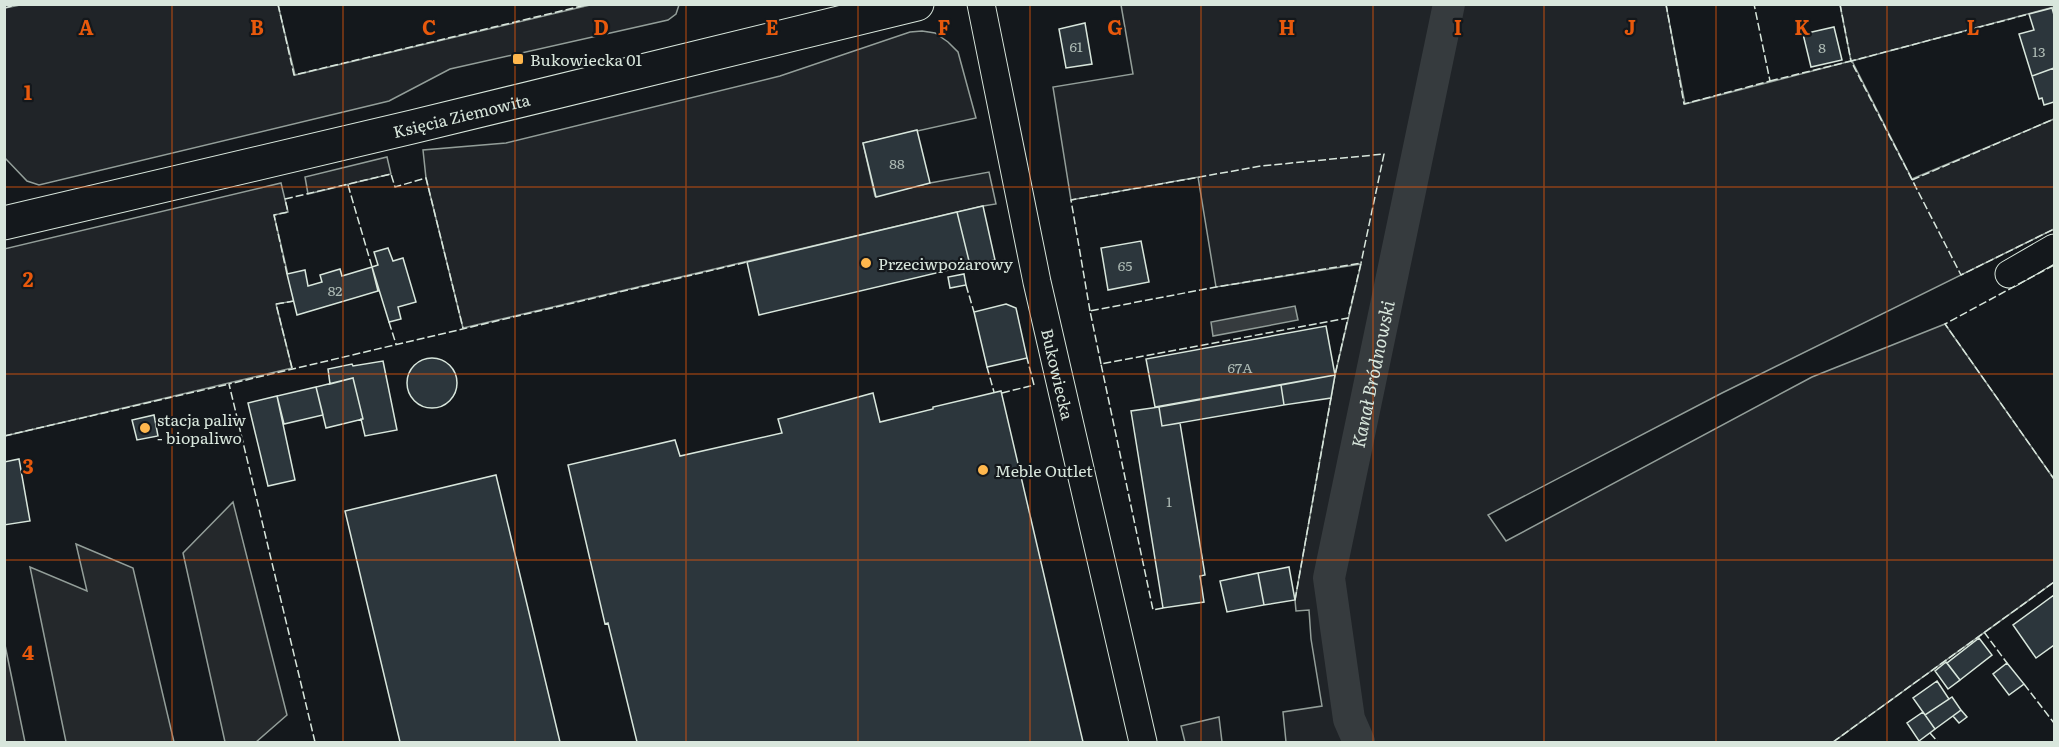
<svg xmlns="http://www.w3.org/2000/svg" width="2059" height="747" font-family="Literata,serif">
<rect width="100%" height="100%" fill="#14181c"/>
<!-- green -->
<path fill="#202428" stroke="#939e99" stroke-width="1.5" d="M 679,5 L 676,14 L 668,20 L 450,69 L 389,101 L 39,185 L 27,181 L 5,158 L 5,8 L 20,5 L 278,5 L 295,75 L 590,5 Z
M 1121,5 L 1666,5 L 1685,104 L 1851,61 L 1840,5 L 2054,5 L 2054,7 L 1852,61 L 1912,179 L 2054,119 L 2054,229 L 1722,393 L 1488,515 L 1506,541 L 1812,377 L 1945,324 L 2054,479 L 2054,582 L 1833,742 L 1286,742 L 1283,712 L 1322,706 L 1311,639 L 1309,610 L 1296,611 L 1295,600 L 1335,375 L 1361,264 L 1216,287 L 1198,177 L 1071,200 L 1053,87 L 1133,74 Z
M 922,31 L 935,33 L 948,42 L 958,52 L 976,118 L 863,143 L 875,196 L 930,183 L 989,172 L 996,204 L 983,206 L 463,328 L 426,178 L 423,150 L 506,143 L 780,76 L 910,32 Z
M 387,157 L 391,174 L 308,194 L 305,177 Z
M 281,183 L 288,212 L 274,215 L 294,301 L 276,304 L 292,368 L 5,436 L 4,249 Z
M 1219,717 L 1222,742 L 1185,742 L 1181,726 Z"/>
<!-- parking -->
<path fill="#24282b" stroke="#939e99" stroke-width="1.5" d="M 233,502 L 287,715 L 256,742 L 225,742 L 183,553 Z
M 76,544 L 133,568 L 174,742 L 66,742 L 30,567 L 87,591 Z
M 5,645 L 25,742 L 5,742 Z"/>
<!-- water -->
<path fill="#363b3e" stroke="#939e99" stroke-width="1.5" d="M 1295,306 L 1298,320 L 1213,336 L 1211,322 Z"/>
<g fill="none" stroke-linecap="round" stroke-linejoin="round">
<!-- canal -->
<path stroke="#363b3e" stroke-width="32" id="s1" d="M 1359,742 L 1349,719 L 1329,578 L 1449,4"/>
</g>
<!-- building -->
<path fill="#2c363c" stroke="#d8e6dc" stroke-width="1.5" d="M 2052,8 L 2054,15 L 2054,68 L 2032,76 L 2019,34 L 2034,30 L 2029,14 Z
M 1085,23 L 1092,64 L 1066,68 L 1059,29 Z
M 1834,27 L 1842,60 L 1811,67 L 1803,34 Z
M 2054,68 L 2054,102 L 2044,105 L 2042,98 L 2039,99 L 2032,76 Z
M 917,130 L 930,183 L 876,197 L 863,143 Z
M 983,206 L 995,260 L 970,265 L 957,212 Z
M 957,212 L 970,265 L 759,315 L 747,262 Z
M 1141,241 L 1149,282 L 1108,290 L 1101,248 Z
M 388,248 L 393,261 L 403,258 L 416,302 L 398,307 L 401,319 L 389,322 L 372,267 L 378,265 L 374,252 Z
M 372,267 L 378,291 L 297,315 L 287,274 L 305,270 L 308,286 L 322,282 L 320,275 L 340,269 L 342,276 Z
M 964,274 L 966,285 L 950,288 L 948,277 Z
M 1006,304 L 1016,308 L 1027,358 L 987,367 L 974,312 Z
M 1326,326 L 1335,375 L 1155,407 L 1146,359 Z
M407 383a25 25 0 1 1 50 0a25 25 0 1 1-50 0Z
M 383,361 L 397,430 L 365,436 L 361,419 L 363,419 L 353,378 L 330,384 L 328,369 L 352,364 L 353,366 Z
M 1335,375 L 1331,398 L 1284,405 L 1281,385 Z
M 353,378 L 363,419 L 326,428 L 316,387 Z
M 1281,385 L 1284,405 L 1162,426 L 1159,407 Z
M 316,387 L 323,415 L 284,424 L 277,396 Z
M 1001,391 L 1083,742 L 637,742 L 608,623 L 605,624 L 568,465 L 675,440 L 680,456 L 782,433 L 778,419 L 873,393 L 880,422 L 933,409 L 933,407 Z
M 277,396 L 295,480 L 268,486 L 248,403 Z
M 1159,407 L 1162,426 L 1180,423 L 1205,575 L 1200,576 L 1204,602 L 1163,608 L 1131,411 Z
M 154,415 L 158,436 L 137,440 L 132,420 Z
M 19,459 L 30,521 L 4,525 L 4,462 Z
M 496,475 L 560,742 L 400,742 L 345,511 Z
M 1289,567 L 1295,600 L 1264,605 L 1258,573 Z
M 1258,573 L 1264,605 L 1227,612 L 1220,581 Z
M 2054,595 L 2054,645 L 2036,658 L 2013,625 Z
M 1979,638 L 1992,655 L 1960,680 L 1947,663 Z
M 1946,662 L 1960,680 L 1948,689 L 1935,671 Z
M 2007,663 L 2024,684 L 2009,695 L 1993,674 Z
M 1937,681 L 1949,699 L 1925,715 L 1913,698 Z
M 1952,697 L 1961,710 L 1935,729 L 1925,715 Z
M 1961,710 L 1967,717 L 1959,723 L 1953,716 Z
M 1923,712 L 1935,729 L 1919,741 L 1907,723 Z"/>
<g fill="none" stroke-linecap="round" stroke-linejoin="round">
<!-- street casing -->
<g stroke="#d8e6dc" stroke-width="29">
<g id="street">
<path id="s2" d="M 981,4 L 1037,282 L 1143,742"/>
<path d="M 2009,274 L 2054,248"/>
</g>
</g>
<!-- secondary casing -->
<g stroke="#d8e6dc" stroke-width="35">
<g id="secondary">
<path id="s3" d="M 4,223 L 412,127 L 917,4"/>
</g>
</g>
<!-- street -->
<use href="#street" stroke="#14181c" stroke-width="27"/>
<!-- secondary -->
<use href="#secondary" stroke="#14181c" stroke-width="33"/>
<!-- fence -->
<path stroke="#d8e6dc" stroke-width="1.5" stroke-dasharray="8 3" stroke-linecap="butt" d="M 278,4 L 294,75 L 590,4
M 1666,4 L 1684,104 L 1770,81 L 1754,4
M 1840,4 L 1851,61 L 2029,14
M 4,8 L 20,4
M 1770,81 L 1851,61 L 1961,275 L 2054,229
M 1912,180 L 2054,119
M 348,185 L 372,267
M 2054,265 L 1945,324 L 2054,479
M 287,274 L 274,215 L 288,212 L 285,199 L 391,174 L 395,187 L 426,178 L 463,328
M 966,285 L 974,312
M 1090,311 L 1071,200 L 1261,166 L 1384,154 L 1361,263
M 389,322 L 396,344
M 1101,364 L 1090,311 L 1216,287 L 1361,263 L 1348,318
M 987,367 L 994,392
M 292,368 L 276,304 L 294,301
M 1002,393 L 1034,385 L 1027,358
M 4,436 L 229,384
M 1295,600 L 1331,398
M 1163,608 L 1153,610 L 1101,364 L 1348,318 L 1335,375
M 1984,632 L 2007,663
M 2024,684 L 2054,723
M 1930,733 L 1938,742
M 315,742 L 229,384 L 747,262
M 1833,742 L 2054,582"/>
</g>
<!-- grid -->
<path fill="none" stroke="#e8590c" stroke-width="1.5" stroke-opacity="0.55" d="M 172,4 L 172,742M 343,4 L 343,742M 515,4 L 515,742M 686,4 L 686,742M 858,4 L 858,742M 1030,4 L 1030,742M 1201,4 L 1201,742M 1373,4 L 1373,742M 1544,4 L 1544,742M 1716,4 L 1716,742M 1887,4 L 1887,742M 4,187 L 2054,187M 4,374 L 2054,374M 4,560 L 2054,560"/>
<!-- markers -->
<g fill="#ffb74d" stroke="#14181c" stroke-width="2">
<rect x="512" y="53" width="12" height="12" rx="3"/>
<circle cx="866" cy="263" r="6"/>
<circle cx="145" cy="428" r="6"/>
<circle cx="983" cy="470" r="6"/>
</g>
<g text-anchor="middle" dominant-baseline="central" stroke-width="4.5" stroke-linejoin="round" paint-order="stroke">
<!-- number labels -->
<g font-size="14" fill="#adbab4">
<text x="1076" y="46">61</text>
<text x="1822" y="47">8</text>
<text x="2039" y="51">13</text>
<text x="897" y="163">88</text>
<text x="1125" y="265">65</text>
<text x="335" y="290">82</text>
<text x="1240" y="367">67A</text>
<text x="1169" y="501">1</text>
</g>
<!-- poi labels -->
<g font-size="16" fill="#d8e6dc" stroke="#14181c" text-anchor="start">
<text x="530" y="59">Bukowiecka 01</text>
<text x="878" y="263">Przeciwpożarowy</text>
<text x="157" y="419">stacja paliw<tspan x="157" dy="18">- biopaliwo</tspan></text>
<text x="995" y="470">Meble Outlet</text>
</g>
<!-- street labels -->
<g font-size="16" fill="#d8e6dc" stroke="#14181c">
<text stroke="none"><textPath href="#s3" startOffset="470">Księcia Ziemowita</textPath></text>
<text stroke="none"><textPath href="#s2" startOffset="378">Bukowiecka</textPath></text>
</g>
<!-- water labels -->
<g font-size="18" font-style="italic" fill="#d8e6dc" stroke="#14181c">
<text stroke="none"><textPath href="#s1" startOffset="376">Kanał Bródnowski</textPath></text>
</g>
</g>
<g font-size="20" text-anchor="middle" font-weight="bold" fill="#e8590c" stroke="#14181c" stroke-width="4.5" stroke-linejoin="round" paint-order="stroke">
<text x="86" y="35">A</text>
<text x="257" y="35">B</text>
<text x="429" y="35">C</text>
<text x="601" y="35">D</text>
<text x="772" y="35">E</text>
<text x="944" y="35">F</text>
<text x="1115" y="35">G</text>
<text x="1287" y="35">H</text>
<text x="1458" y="35">I</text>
<text x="1630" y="35">J</text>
<text x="1802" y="35">K</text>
<text x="1973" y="35">L</text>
<text x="28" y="100">1</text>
<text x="28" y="287">2</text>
<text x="28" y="474">3</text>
<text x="28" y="660">4</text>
</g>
<!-- border -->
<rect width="2059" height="747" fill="none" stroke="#d8e6dc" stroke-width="12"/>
</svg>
